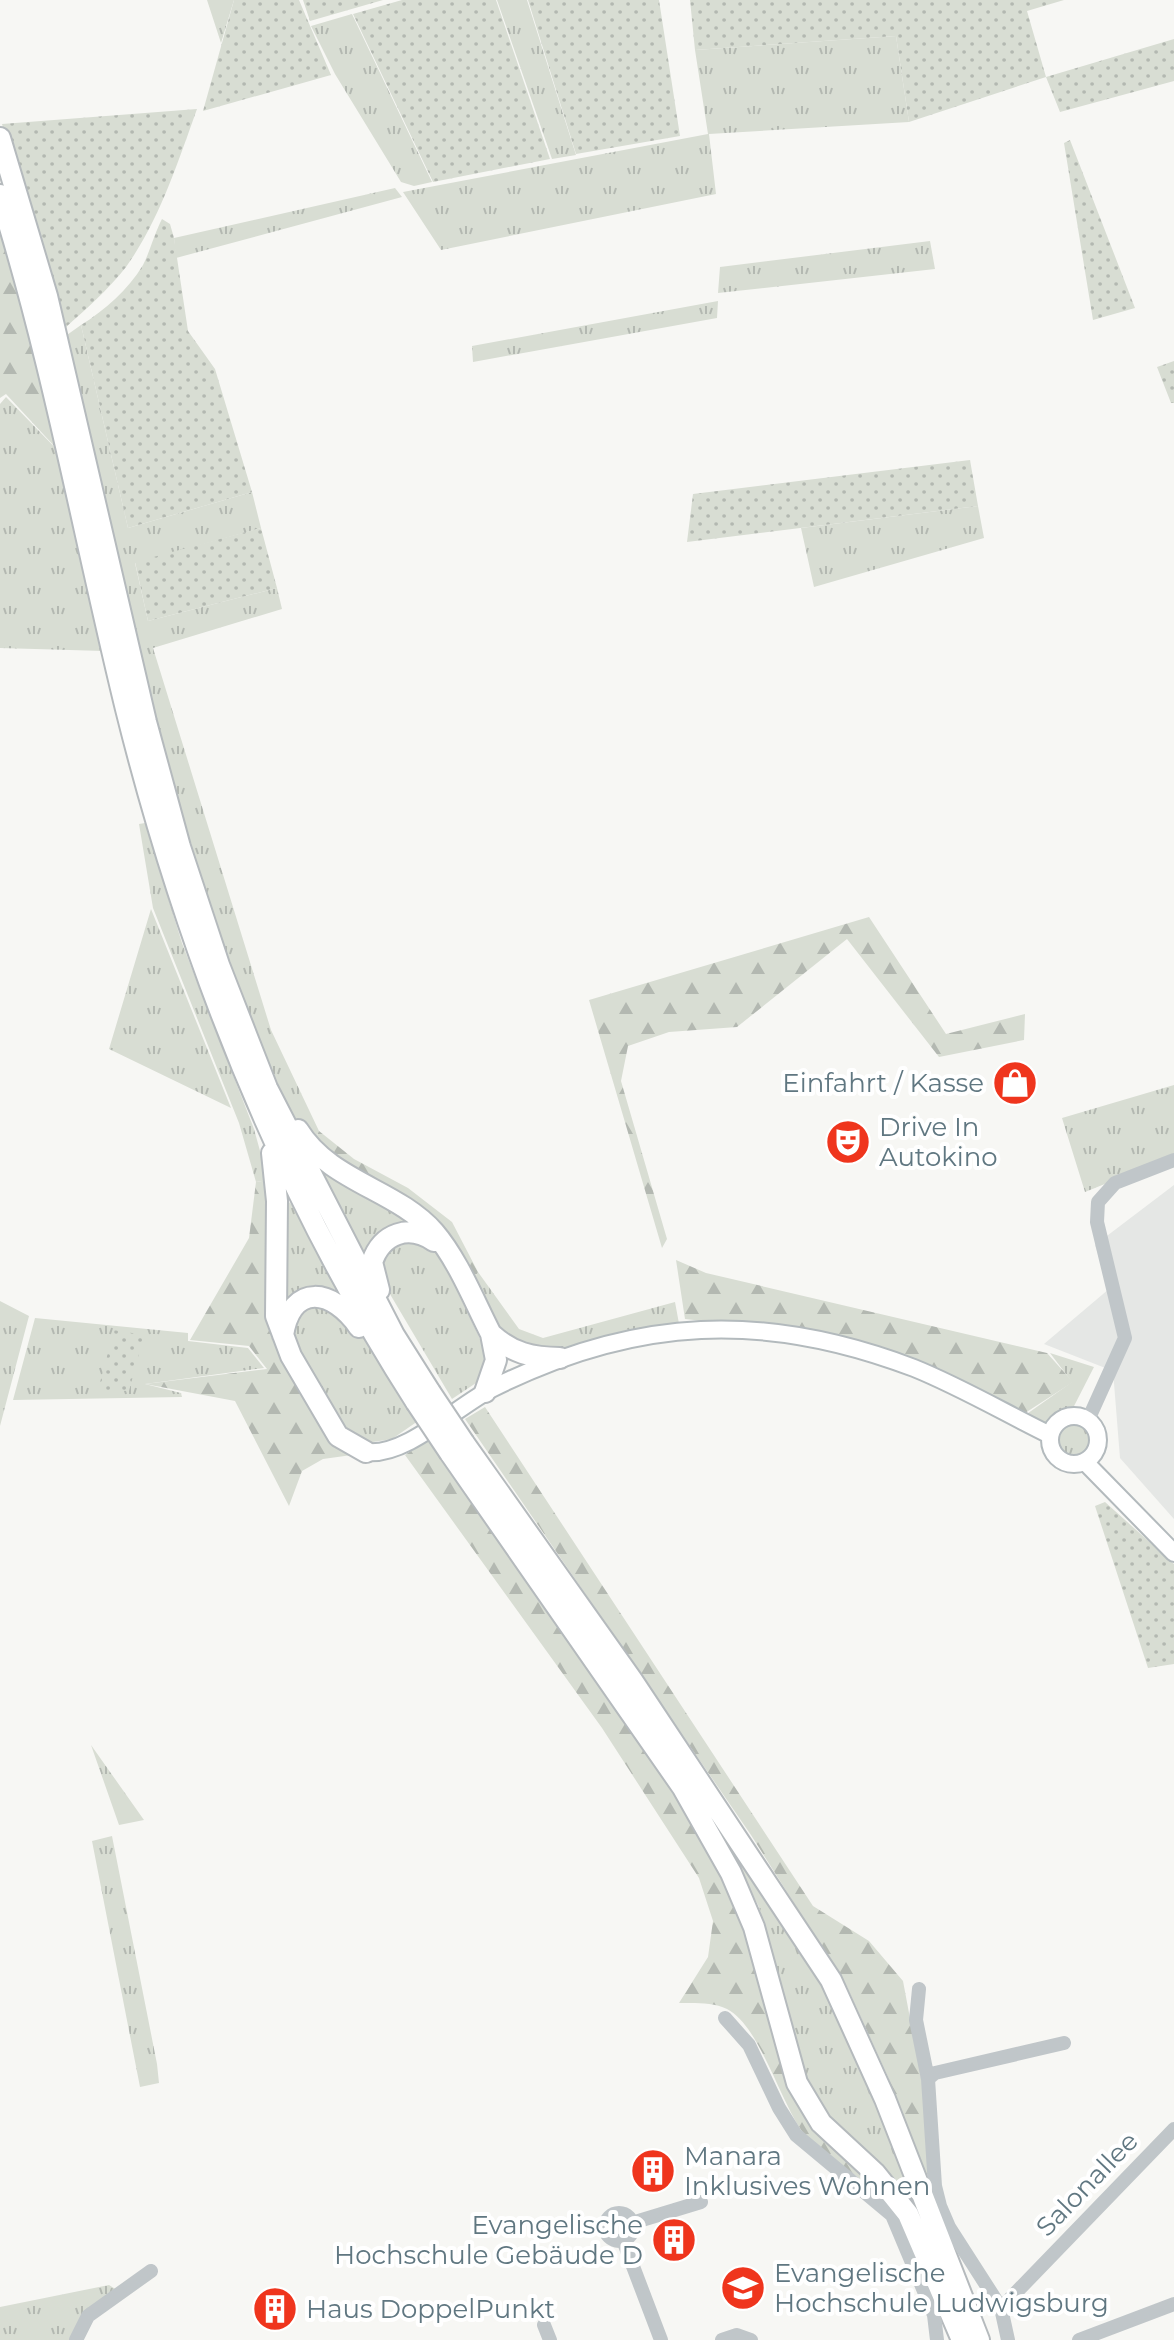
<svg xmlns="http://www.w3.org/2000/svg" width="1174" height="2340" font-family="Montserrat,sans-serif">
<defs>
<pattern id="grass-tufts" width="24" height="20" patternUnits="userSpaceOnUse" patternTransform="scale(2)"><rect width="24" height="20" fill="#d8ddd3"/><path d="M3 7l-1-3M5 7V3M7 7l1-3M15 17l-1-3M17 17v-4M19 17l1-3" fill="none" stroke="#b3b8b1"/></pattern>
<pattern id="forest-firs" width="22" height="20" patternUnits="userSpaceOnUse" patternTransform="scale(2)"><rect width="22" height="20" fill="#d8ddd3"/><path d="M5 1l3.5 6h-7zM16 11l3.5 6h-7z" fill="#b3b8b1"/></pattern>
<pattern id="garden-dots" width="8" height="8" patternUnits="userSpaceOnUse" patternTransform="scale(2)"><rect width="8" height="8" fill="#d8ddd3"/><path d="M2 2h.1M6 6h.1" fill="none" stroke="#b3b8b1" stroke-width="1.8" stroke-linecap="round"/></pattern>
</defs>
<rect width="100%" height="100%" fill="#f7f7f4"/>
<!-- built -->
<path fill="#e5e7e5" d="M 1174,1185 L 1174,1519 L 1120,1458 L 1113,1371 L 1044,1344 L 1109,1289 L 1095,1245 Z"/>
<!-- grass -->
<path fill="url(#grass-tufts)" d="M 207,0 L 234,0 L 221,43 Z
M 497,0 L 527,0 L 576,155 L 552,159 Z
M 352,14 L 432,182 L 414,186 L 401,182 L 335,74 L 311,26 Z
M 896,36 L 909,122 L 709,134 L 716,194 L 441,250 L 403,192 L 708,134 L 695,50 Z
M 395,188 L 402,197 L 176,258 L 174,238 Z
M 930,241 L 935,269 L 718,293 L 720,267 Z
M 718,301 L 717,318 L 473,362 L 472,346 Z
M 81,325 L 128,528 L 252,492 L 261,528 L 135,563 L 148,621 L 277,588 L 282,609 L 153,648 L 271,1030 L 319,1131 L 311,1148 L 289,1115 L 219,965 L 57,342 Z
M 6,397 L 69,462 L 104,651 L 0,648 L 0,404 Z
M 978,506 L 984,538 L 814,587 L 801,528 Z
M 145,823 L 182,943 L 254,1129 L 268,1180 L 256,1182 L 239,1123 L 153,908 L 139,824 Z
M 151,909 L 231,1108 L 109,1049 Z
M 1174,1085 L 1174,1156 L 1085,1192 L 1062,1118 Z
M 305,1151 L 411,1221 C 388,1226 375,1232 367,1255 L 350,1237 Z
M 284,1197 L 300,1213 L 341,1291 C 317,1285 300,1288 280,1303 Z
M 398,1238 L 421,1240 L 441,1256 L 487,1354 L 479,1381 L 452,1399 L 384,1284 L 381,1253 Z
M 478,1272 L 519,1329 L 543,1338 L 675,1302 L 680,1329 L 560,1358 L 520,1354 L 468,1291 Z
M 0,1301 L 29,1316 L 0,1426 Z
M 319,1302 L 343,1312 L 370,1346 L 418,1421 L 392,1439 L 360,1444 L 340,1426 L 291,1336 L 294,1315 Z
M 35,1318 L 188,1333 L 188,1341 L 248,1348 L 264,1368 L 145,1384 L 181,1393 L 182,1397 L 13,1400 Z
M 1050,1353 L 1094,1367 L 1072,1410 L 1042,1426 L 1024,1416 L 1072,1382 Z
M1057 1441a16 16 0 1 1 32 0a16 16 0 1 1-32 0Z
M 91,1745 L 144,1820 L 119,1825 Z
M 703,1798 L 789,1929 L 851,2035 L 921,2216 L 877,2162 L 825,2118 L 805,2077 L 759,1907 Z
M 112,1836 L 157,2064 L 159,2083 L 140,2087 L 92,1841 Z
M 109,2285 L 117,2290 L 70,2340 L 0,2340 L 0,2307 Z"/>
<!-- forest -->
<path fill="url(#forest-firs)" d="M 0,195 L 69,462 L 6,394 L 0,398 Z
M 869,917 L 946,1034 L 1025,1014 L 1024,1040 L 939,1057 L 847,939 L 737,1027 L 669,1032 L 628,1046 L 621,1081 L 667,1239 L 662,1248 L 589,1000 Z
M 319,1131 L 354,1159 L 408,1188 L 452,1222 L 478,1272 L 468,1291 L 444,1248 L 311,1148 Z
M 268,1180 L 268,1303 L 352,1455 L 323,1459 L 302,1471 L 289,1506 L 235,1401 L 145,1384 L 267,1369 L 249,1346 L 190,1340 L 249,1238 L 256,1182 Z
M 676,1260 L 706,1273 L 1047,1353 L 1073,1382 L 1022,1415 L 837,1336 L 685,1319 Z
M 485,1407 L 813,1906 L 869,1941 L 903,1981 L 922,2082 L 931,2194 L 888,2077 L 847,1987 L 751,1835 L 465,1419 Z
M 431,1437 L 654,1754 L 722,1868 L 740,1912 L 790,2087 L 892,2202 C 873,2187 816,2150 804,2134 C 780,2102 760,2026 727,2009 C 713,2002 695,2003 679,2003 L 708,1957 L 713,1921 L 699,1878 L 602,1728 L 405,1455 Z"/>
<!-- garden -->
<path fill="url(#garden-dots)" d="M 234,0 L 299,0 L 331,75 L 203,111 Z
M 303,0 L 383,0 L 310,21 Z
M 402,0 L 496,0 L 550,159 L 433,182 L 353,14 Z
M 528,0 L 659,0 L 680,136 L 576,154 Z
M 690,0 L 1064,0 L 1027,11 L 1046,77 L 1174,39 L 1174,81 L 1060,112 L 1046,77 L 909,122 L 896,36 L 695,50 Z
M 197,109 C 178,162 159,221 126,267 C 108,290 86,309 65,328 L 2,124 Z
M 1070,140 L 1135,308 L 1093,320 L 1064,143 Z
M 162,219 L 170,224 L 174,238 L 188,331 L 215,369 L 252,492 L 128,528 L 81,325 C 105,310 128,290 143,265 C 149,254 155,232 162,219 Z
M 1174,361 L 1174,403 L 1171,403 L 1157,367 Z
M 970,460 L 978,506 L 687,542 L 693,494 Z
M 261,528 L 277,588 L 148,621 L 135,562 Z
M 114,1330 L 144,1335 L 129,1391 L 98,1390 Z
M 1105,1502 L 1174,1564 L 1174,1664 L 1148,1668 L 1095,1506 Z"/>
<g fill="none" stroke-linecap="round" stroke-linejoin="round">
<!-- major casing -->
<g stroke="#b3babd" stroke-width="20">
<path id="major" d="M1050 1440a24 24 0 1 1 48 0a24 24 0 1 1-48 0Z
M 366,1452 C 406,1457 457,1406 493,1388 C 636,1317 764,1311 914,1368 C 961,1387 1005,1413 1050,1435
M 1085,1462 L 1174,1553"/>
</g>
<!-- highway casing -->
<g stroke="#b5babd" stroke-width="24">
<path id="highway" d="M 0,138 L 47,296 L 146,722 L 180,847 L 219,965 L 267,1088 L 394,1335 L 430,1392
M 0,195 C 53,363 84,538 126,709 C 187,954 279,1189 416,1402
M 298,1130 C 330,1182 396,1189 434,1232 C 458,1260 474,1301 491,1334 C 512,1353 532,1358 560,1358
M 272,1153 L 277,1201 L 276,1316 L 291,1356 L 338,1436 L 366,1452
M 379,1290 L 372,1262 C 382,1233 409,1224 434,1241
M 283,1335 C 292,1282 333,1289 359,1327
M 485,1392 L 496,1360 L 491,1334
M 464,1443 L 632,1680 L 831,1980 L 885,2099 L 979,2340
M 450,1453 L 683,1788 L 731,1873 L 754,1927 L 797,2083 L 821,2123 L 875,2173 L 908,2214 L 962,2340"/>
</g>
<!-- minor -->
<path stroke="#c0c6c9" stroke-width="14" d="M 1088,1420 L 1125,1338 L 1097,1222 L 1098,1202 L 1115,1183 L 1174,1160
M 919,1989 L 916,2020 L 928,2079 L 935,2186 L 940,2206 L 949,2227 L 1001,2308 L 1008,2340
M 725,2018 L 749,2045 L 779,2108 L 796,2135 L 892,2215 L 934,2315 L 937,2340
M 928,2079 L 935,2073 L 1064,2043
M605 2227a14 14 0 1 1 28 0a14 14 0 1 1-28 0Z
M 632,2223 L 701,2202
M 623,2240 L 661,2340
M 1001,2308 L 1174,2129
M 544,2325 L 550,2340
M 76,2340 L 88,2316 L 151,2271
M 722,2340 L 737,2335 L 751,2340
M 1079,2340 L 1174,2304"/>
<!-- major -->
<use href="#major" stroke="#fff" stroke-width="16"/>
<!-- highway -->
<use href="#highway" stroke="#fff" stroke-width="20"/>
<!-- highway-bridge casing -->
<g stroke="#b5babd" stroke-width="24" stroke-linecap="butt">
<path id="highway-bridge" d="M 430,1392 L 464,1443
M 416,1402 L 450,1453"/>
</g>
<!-- highway-bridge -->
<use href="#highway-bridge" stroke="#fff" stroke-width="20"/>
</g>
<!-- icons -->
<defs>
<g id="shop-disc" transform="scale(2.3)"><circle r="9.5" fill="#ef351d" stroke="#fff"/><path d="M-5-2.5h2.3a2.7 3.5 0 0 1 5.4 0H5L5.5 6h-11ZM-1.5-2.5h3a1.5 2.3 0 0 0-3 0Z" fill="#fff"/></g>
<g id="theatre-disc" transform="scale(2.3)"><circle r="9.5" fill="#ef351d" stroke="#fff"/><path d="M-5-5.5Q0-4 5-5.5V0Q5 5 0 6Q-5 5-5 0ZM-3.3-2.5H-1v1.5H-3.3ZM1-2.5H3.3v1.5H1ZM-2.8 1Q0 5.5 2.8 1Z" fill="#fff"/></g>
<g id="building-disc" transform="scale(2.3)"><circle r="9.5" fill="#ef351d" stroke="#fff"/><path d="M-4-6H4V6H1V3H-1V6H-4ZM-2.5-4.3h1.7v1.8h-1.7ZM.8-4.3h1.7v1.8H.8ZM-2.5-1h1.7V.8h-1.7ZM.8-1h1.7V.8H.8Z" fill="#fff"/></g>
<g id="university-disc" transform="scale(2.3)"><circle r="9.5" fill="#ef351d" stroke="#fff"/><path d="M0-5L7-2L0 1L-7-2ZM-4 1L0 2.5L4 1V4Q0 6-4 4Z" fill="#fff"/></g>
</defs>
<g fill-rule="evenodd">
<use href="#shop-disc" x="1015" y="1083"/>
<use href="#theatre-disc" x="848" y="1142"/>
<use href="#building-disc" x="653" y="2171"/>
<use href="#building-disc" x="674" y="2240"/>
<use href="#university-disc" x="743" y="2288"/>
<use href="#building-disc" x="275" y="2309"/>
</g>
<g text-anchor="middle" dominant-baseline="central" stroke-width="8" stroke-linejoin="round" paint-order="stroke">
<!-- poi labels -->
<g font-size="26" fill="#607781" stroke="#fff" text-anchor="start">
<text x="984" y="1083" text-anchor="end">Einfahrt / Kasse</text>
<text x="879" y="1127">Drive In<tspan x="879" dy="30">Autokino</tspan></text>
<text x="684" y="2156">Manara<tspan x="684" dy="30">Inklusives Wohnen</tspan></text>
<text x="643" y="2225" text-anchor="end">Evangelische<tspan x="643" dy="30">Hochschule Gebäude D</tspan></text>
<text x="774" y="2273">Evangelische<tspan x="774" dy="30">Hochschule Ludwigsburg</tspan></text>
<text x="306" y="2309">Haus DoppelPunkt</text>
</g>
<!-- street labels -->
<g font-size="26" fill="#607781" stroke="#fff">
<text transform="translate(1087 2184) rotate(-46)">Salonallee</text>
</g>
</g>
</svg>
